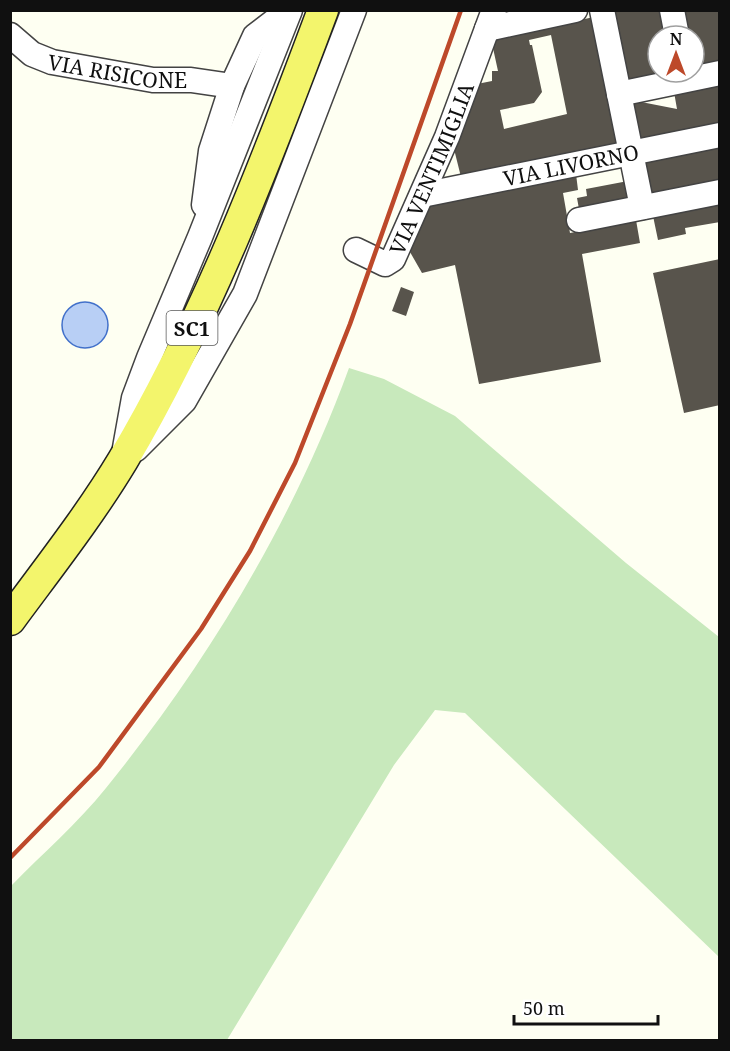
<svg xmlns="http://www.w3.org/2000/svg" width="730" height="1051" font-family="'Noto Serif',serif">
<rect width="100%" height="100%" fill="#fefff2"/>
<!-- green -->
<path fill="#c8e9bc" d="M 349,368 L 384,379 L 455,416 L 626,563 L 719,637 L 719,957 L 465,713 L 435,710 L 394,765 L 227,1040 L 11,1040 L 11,886 C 42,854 78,823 106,788 C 208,662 293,521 349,368 Z"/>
<!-- water -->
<path fill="#b8cff5" stroke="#4170ca" stroke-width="1.5" d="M62 325a23 23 0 1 1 46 0a23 23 0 1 1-46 0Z"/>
<!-- building -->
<path fill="#58544c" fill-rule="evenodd" d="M 619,10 L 661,10 L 666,36 L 658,36 L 658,72 L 673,72 L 628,84 L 613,12 Z
M 682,10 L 720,10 L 720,63 L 694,68 L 694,36 L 687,36 Z
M 594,17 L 620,145 L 461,177 L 452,141 L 477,84 L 492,81 L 492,71 L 498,71 L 491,39 ZM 551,35 L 567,114 L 504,129 L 500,110 L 534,103 L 542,92 L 532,45 L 530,45 L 529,40 Z
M 720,82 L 720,125 L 638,142 L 631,100 L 677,109 L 674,92 Z
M 720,145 L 720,182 L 650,196 L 643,160 Z
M 576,174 L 578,190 L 563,193 L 570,233 L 636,220 L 640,243 L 582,254 L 601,362 L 479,384 L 455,265 L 422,273 L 406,245 L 424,206 Z
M 628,181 L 631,200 L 579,209 L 577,198 L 587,196 L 586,189 Z
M 720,202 L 720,222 L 685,228 L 686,234 L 658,240 L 653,216 Z
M 720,259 L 720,405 L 684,413 L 653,273 Z
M 401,287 L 414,292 L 406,316 L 392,311 Z"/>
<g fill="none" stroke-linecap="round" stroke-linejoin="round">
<!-- minor casing -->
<g stroke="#434343" stroke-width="27">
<g id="minor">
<path d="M 602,10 L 642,207"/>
<path d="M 672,10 L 677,36"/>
<path d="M 487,29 L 575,10"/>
<path id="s1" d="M 10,35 L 32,54 L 52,62 L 153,80 L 191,80 L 232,86"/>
<path d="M 619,94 L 720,73"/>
<path id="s2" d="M 422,195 L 720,135"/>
<path d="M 204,205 L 211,151 L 232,86 L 255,36 L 289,10"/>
<path d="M 579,220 L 720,192"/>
<path id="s3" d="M 356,250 L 385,264 L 393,259 L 447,137 L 494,10"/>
<path d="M 125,448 L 134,398 L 149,358 L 200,237 L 290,10"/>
<path d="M 136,449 L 184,401 L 245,294 L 354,10"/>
</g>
</g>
<!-- major casing -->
<g stroke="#212121" stroke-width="33">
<path id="major" d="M 10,620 C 49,567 90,515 123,460 C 205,322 267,160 323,10"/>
</g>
<!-- minor -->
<use href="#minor" stroke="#fff" stroke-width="24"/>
<!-- major -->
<use href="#major" stroke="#f3f56c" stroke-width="30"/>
<!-- rail -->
<path stroke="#bd492a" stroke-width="4.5" d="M 10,858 L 99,767 L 201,629 L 250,551 L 295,463 L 350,324 L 461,10"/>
</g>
<g text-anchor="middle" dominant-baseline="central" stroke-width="6" stroke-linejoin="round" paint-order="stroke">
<!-- shield labels -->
<rect fill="#fff" stroke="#585858" stroke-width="1.5" x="166.5" y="311" width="51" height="34" rx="4.5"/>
<g font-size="20" font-weight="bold" fill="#101010">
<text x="192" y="328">SC1</text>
</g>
<!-- street labels -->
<g font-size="21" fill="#101010" stroke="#fff">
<text stroke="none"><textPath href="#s1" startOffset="117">VIA RISICONE</textPath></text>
<text stroke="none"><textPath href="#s2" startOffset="152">VIA LIVORNO</textPath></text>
<text stroke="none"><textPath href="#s3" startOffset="140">VIA VENTIMIGLIA</textPath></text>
</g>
</g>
<!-- border -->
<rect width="730" height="1051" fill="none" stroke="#101010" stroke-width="24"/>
<!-- north arrow -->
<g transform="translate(676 54)"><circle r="28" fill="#ffffff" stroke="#9f9f9f" stroke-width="1.5"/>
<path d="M0-4.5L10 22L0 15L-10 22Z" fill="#bd492a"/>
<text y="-9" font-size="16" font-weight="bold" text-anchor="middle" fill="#101010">N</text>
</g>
<!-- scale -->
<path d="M514 1015v9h144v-9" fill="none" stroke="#101010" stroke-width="3"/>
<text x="523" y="1015" font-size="18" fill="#101010" stroke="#ffffff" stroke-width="4.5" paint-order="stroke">50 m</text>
</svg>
